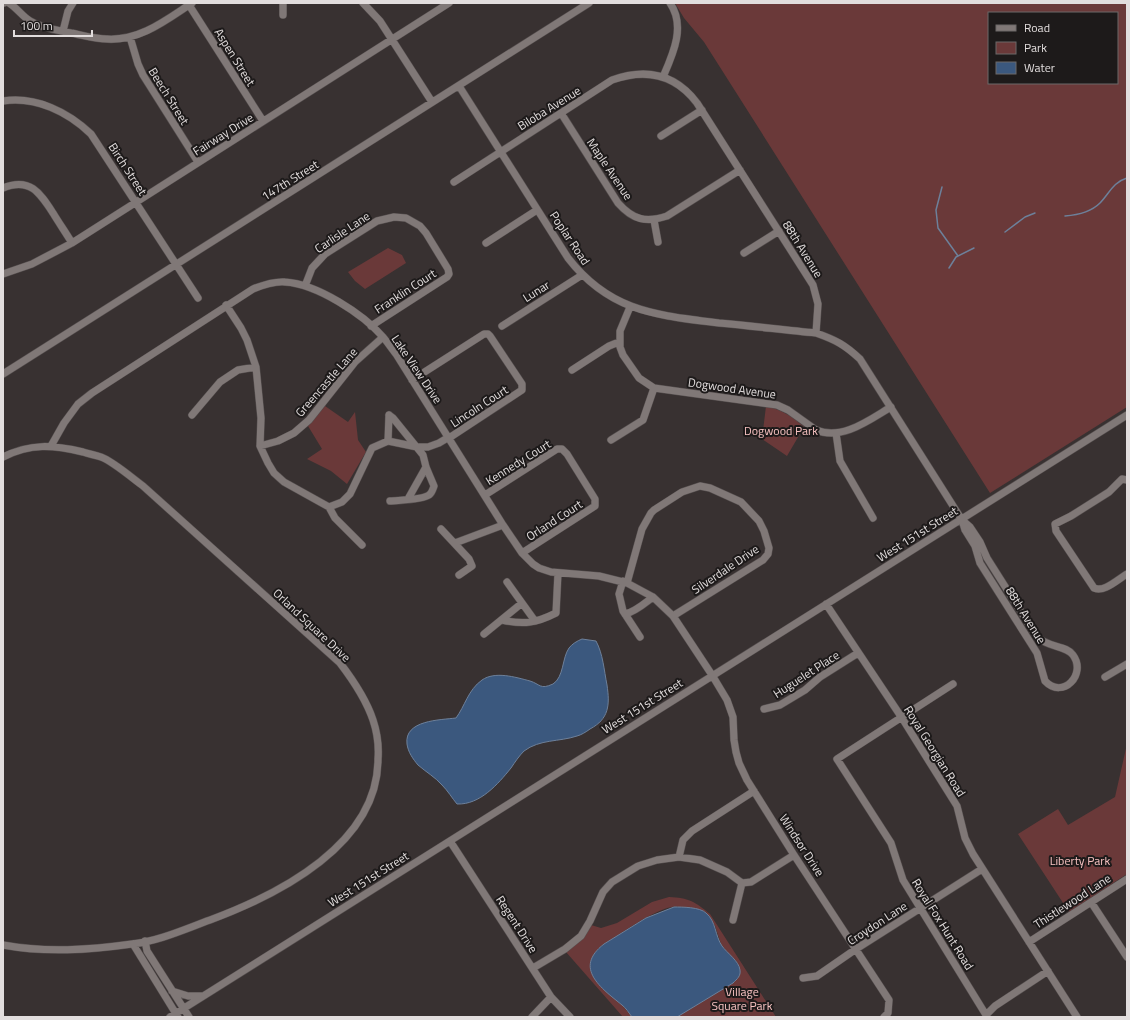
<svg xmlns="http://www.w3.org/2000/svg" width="1130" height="1020" font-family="'Titillium Web',sans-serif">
<rect width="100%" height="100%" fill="#383131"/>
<!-- green -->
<path fill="#6a3939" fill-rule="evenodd" d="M 675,3 L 1127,3 L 1127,407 L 990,493 L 704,42 L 684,18 ZM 989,13 L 1117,13 L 1117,83 L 989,83 Z
M 388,248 L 402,255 L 406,263 L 365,289 L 355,281 L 348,272 Z
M 325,406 L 348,422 L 355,412 L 358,440 L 366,452 L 347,484 L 331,471 L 307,459 L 322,449 L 308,426 Z
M 766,406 C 782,410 792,416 804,427 L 787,456 L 762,439 Z
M 1127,744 L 1127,874 L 1069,912 L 1018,834 L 1058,809 L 1068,825 L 1115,797 Z
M 669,897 C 689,898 694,901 710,914 L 776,1017 L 677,1017 L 733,983 L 740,970 L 736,961 L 728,954 L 721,944 L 715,926 L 706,912 C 695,909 683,906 672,907 C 653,910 621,934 604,944 C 596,950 592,956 590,965 L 619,1003 L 622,1005 L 632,1017 L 623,1017 L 566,952 L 591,925 L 601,928 L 617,923 L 652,902 Z"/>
<!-- water -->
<path fill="#3b587e" stroke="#6d809a" d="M 582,639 L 596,641 C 603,654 604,670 607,685 C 610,705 609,719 590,729 C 586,732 581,735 577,736 C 559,742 540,739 524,751 C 519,756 515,762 511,768 C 498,784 480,805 457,804 C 452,798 448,791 442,785 C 435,777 426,772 418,765 C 413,759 408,752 407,744 C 404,720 440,720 456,718 C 465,706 468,690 482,680 C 495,671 515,677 530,681 C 540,684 540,690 553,684 C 564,677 562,658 569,648 C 572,644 577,641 582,639 Z
M 674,907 C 682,907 700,907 706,913 C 716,921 715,936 722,946 C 727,953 739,961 740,970 C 741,976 737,979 733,983 L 677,1017 L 632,1017 C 629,1013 626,1008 622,1005 C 601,988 573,968 604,944 L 646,918 Z"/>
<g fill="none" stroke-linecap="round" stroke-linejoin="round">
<!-- stream -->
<path stroke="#6d809a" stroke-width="1.5" d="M 942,187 L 936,210 L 938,228 L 958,256
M 1065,216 C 1078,215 1091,212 1100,203 C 1109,194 1113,182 1127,178
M 1005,232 L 1025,217 L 1035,213
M 949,268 L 956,257 L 974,248"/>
<!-- minor casing -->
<g stroke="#565050" stroke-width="8">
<path id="minor" d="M 3,3 L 4,3
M 9,3 C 17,8 22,16 30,21 C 41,28 57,30 71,33 C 82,35 95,39 107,39 C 140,41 166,20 192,3
M 363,3 L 380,21 L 432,102
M 189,5 L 263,121
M 283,15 L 283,3
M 63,31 L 68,11 L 73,3
M 130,37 L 138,64 L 143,75 L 198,162
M 663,77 C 673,54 686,26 670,3
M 459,86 L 568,258 C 610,312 656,315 719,323 C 752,326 784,330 816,333 C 836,340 845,345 860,359 L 962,520 L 965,530 L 975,546 L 980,563 L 1037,653 L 1045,681 C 1063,700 1087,674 1073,655 C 1066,645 1049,648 1037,637 L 987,558 L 980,542 L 970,527 L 962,520
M 3,101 C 36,96 68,112 91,134 L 198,298
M 561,113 L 618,203 C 633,220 646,223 667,216 L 740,170
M 661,136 L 702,110
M 454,182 L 612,80 C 646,68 675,74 697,103 L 813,285 L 818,304 L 816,333
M 3,188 C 30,177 40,193 53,213 C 59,223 66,233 72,243
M 654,220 L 658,242
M 486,243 L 537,210
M 744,253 L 779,231
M 3,274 L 32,264 L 72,243 L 449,3
M 305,286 L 312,268 L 325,254 L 377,221 L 394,217 L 406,218 L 420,226 L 426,233 L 448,269 L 449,274 L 447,277 L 371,326
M 226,305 L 241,328 L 247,340 L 256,367 L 261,418 L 260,446 L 268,463 L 274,473 L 284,482 L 329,507 L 342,502 L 350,494 L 372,448 L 388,441 L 417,447 L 428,447 L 439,443 L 449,437
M 630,307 L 620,331 L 620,347 L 623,355 L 639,378 L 654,388 L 777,405 L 788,410 L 816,430 C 842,441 869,420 891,407
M 502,326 L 582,275
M 572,370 L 609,346 L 619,342
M 3,374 L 589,3
M 412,380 L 484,334 L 488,334 L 490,336 L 522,384 L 522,390 L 449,438
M 192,415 L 220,382 L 238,370 L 256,367
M 389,415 L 393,418 L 423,455 L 426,467 L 434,486 C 433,489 432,493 429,495 C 422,500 400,500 390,501
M 836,433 L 840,461 L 873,518
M 611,440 L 643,420 L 654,388
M 388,441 L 389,415
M 51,446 L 64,423 L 78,404 L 92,393 L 253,289 C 263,285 274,281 285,282 C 317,284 363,314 383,337 C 388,343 392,349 396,354 L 503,525 L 522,553 L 533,564 L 539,568 L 551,572 L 599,576 L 627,583 L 653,597 L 673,616 L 712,675 L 727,700 L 733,717 L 734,740 L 736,752 L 739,763 L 747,780 L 794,855 L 889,1000 L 888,1013 L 884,1017
M 260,446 L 278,441 L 294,433 L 309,420 L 355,362 L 383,337
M 3,457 C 31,443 53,445 83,452 C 89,454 95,455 101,457 C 114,462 132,478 143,486 L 340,663 C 353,680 366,699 373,720 C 377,732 379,746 378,759 C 378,844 280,894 210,920 C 185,929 159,941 132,944 C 89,950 46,953 3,945
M 1127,480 L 1122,479 L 1109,492 L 1071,516 L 1055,524 L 1056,531 L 1094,588 C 1104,593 1118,579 1127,574
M 485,495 L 557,449 L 562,449 L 567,454 L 595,499 L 595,506 L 522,553
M 408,499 L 426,467
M 329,507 L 335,518 L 362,545
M 441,529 L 469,559 L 472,566 L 459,575
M 455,543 L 503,525
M 623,581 L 619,594 L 623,611 L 640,637
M 507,582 L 535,621
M 627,583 L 642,529 L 651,513 L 654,510 L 682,492 L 700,486 L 710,488 L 741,502 L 759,521 L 764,531 L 769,548 L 768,554 L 763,560 L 673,616
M 826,604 L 902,718 L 957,806 L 965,838 L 973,854 L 1077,1017
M 625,614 C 635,612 645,603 653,597
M 502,620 C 524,625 536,623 556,613 L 558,573
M 484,634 L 522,603
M 1105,677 L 1127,664
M 953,684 L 837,759 L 891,843 L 903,880 L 986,1015 L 995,1006 L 1048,971
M 764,709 L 780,705 L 805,690 L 820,677 L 858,653
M 450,841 L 551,997 L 570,1017
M 679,857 L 683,840 L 692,831 L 754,791
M 1091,902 L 1127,957
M 733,920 L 742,883
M 145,941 L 147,951 L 189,1017
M 1029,942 L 1127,879
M 133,944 L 178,1017
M 533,968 L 565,949 L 581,936 L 590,921 L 603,892 L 612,882 L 638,866 L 657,860 L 679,857 L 700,860 L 727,872 L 742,883 L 751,882 L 794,855
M 803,978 L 817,976 L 856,949 L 982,869
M 172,991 L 188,996 L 203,996
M 170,1017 L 1127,415
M 532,1017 L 551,997"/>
</g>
<!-- minor -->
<use href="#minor" stroke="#807877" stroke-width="7"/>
</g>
<g text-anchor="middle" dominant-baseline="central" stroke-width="4" stroke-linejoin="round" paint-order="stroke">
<!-- street labels -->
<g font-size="12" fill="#e2dddd" stroke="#1d1a1a">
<text transform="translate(235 57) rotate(58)">Aspen Street</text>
<text transform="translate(169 96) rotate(58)">Beech Street</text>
<text transform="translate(549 108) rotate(-32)">Biloba Avenue</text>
<text transform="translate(223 134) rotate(-32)">Fairway Drive</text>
<text transform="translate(128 169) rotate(57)">Birch Street</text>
<text transform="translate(610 169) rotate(56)">Maple Avenue</text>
<text transform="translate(290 180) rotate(-32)">147th Street</text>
<text transform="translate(342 232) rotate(-34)">Carlisle Lane</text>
<text transform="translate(570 238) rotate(56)">Poplar Road</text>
<text transform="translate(803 249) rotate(58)">88th Avenue</text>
<text transform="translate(405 291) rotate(-33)">Franklin Court</text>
<text transform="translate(536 291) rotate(-32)">Lunar</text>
<text transform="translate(417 369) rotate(56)">Lake View Drive</text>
<text transform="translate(326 382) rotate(-49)">Greencastle Lane</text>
<text transform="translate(732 388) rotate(8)">Dogwood Avenue</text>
<text transform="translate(479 406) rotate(-33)">Lincoln Court</text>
<text transform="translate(518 462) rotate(-32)">Kennedy Court</text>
<text transform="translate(554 520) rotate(-33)">Orland Court</text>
<text transform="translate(917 534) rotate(-32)">West 151st Street</text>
<text transform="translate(725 569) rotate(-34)">Silverdale Drive</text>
<text transform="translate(1026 615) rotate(58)">88th Avenue</text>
<text transform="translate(312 625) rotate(43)">Orland Square Drive</text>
<text transform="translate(806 674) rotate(-33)">Huguelet Place</text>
<text transform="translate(642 706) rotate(-32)">West 151st Street</text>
<text transform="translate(935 751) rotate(58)">Royal Georgian Road</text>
<text transform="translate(802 845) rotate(57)">Windsor Drive</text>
<text transform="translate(368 879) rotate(-32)">West 151st Street</text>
<text transform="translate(1072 901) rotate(-33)">Thistlewood Lane</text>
<text transform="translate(877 923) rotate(-33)">Croydon Lane</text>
<text transform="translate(517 924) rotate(57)">Regent Drive</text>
<text transform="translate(943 924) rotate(58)">Royal Fox Hunt Road</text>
</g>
<!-- park labels -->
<g font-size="12" fill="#f7c2c1" stroke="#1d1a1a">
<text x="781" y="430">Dogwood Park</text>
<text x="1080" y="860">Liberty Park</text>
<text x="742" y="991">Village<tspan x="742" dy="14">Square Park</tspan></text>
</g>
</g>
<!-- border -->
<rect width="1130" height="1020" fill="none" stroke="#e2dddd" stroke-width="8"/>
<!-- legend -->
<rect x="988" y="12" width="130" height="72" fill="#1d1a1a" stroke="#6c6868"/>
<rect x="996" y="25" width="20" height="6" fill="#807877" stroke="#6c6868"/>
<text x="1024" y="32" font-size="12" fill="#e2dddd">Road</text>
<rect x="996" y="42" width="20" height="12" fill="#6a3939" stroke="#6c6868"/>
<text x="1024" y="52" font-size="12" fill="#e2dddd">Park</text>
<rect x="996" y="62" width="20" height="12" fill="#3b587e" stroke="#6c6868"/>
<text x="1024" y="72" font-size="12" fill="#e2dddd">Water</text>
<!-- scale -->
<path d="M14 30v6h78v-6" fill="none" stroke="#e2dddd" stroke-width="2"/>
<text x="20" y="30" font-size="12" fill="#e2dddd" stroke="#1d1a1a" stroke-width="3" paint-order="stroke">100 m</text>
</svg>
